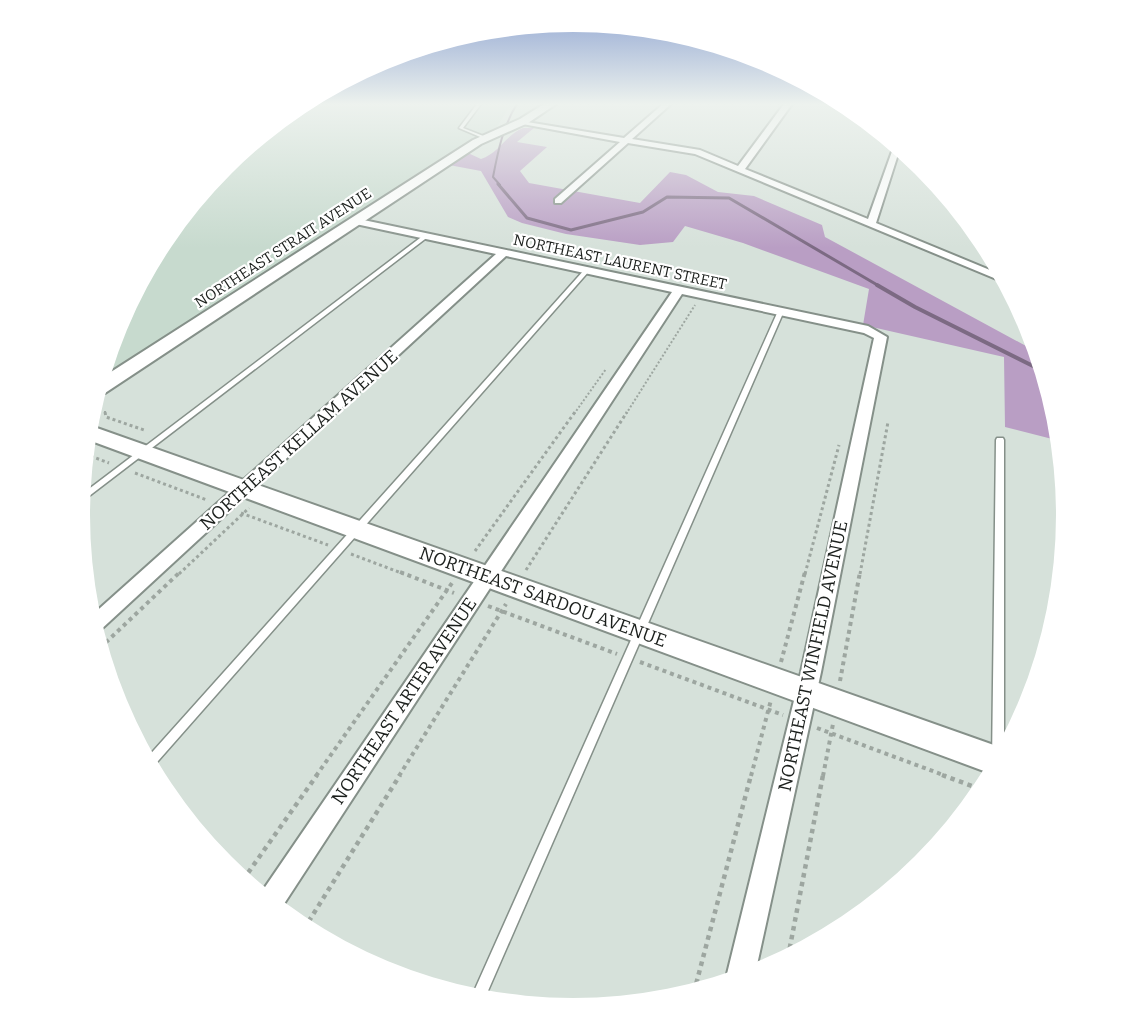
<svg xmlns="http://www.w3.org/2000/svg" width="1146" height="1030" font-family="Bitter,serif">
<rect width="100%" height="100%" fill="#d6e1da"/>
<!-- built -->
<path fill="#c7dace" d="M 299,104 L 511,104 L 497,127 L 469,140 L 100,380 L 117,326 L 162,240 L 224,165 Z"/>
<!-- forest -->
<path fill="#b99ec4" d="M 523,128 L 534,128 L 517,142 L 547,147 L 520,171 L 529,183 L 640,203 L 670,172 L 686,175 L 718,192 L 754,196 L 822,225 L 825,237 L 1037,352 L 1058,419 L 1060,441 L 1005,427 L 1004,357 L 863,325 L 869,289 L 743,243 L 685,226 L 673,242 L 640,245 L 566,234 L 522,223 L 508,217 L 481,171 L 449,165 L 468,153 L 481,159 C 499,153 506,135 523,128 Z"/>
<g fill="none" stroke-linecap="round" stroke-linejoin="round">
<!-- stream-far2 -->
<path stroke="#7c6a83" stroke-width="2" d="M 500,185 L 493,177 C 498,151 503,126 517,104"/>
<!-- stream-far1 -->
<path stroke="#7c6a83" stroke-width="3" d="M 498,184 L 527,218 L 571,230 L 643,212 L 667,197 L 729,198 L 879,286"/>
<!-- stream -->
<path stroke="#7c6a83" stroke-width="4" d="M 877,285 L 915,307 L 1043,371"/>
<!-- lane casing -->
<g stroke="#859089" stroke-width="3">
<path id="lane" d="M 477,104 L 481,104 L 463,128 L 486,137 L 485,139 L 459,128 Z
M 424,235 L 429,236 L 80,503 L 81,495 Z
M 585,269 L 590,270 L 151,769 L 146,759 Z
M 781,309 L 784,311 L 484,1000 L 471,998 L 778,311 Z
M 997,438 L 1003,438 L 1004,440 L 1004,752 L 995,767 L 992,763 L 996,440 Z"/>
</g>
<!-- street casing -->
<g stroke="#859089" stroke-width="4">
<path id="street" d="M 663,104 L 671,104 L 632,139 L 700,150 L 738,166 L 784,104 L 792,104 L 745,169 L 868,219 L 895,143 L 900,148 L 876,223 L 1002,275 L 1006,283 L 695,154 L 628,143 L 561,203 L 555,203 L 555,199 L 620,142 L 517,123 L 521,121 L 624,138 Z
M 354,218 L 868,326 L 887,337 L 821,672 L 755,974 L 728,982 L 726,978 L 801,672 L 874,338 L 864,333 L 682,294 L 280,910 L 261,893 L 672,292 L 506,256 L 96,634 L 90,617 L 496,254 L 351,223 L 349,221 Z"/>
</g>
<!-- secondary casing -->
<g stroke="#859089" stroke-width="4">
<path id="secondary" d="M 544,104 L 556,104 L 528,123 L 481,144 L 105,393 L 96,394 L 100,379 L 473,140 L 520,119 Z
M 88,426 L 94,427 L 1005,749 L 992,774 L 86,439 Z"/>
</g>
<!-- path-far3 -->
<path stroke="#9da6a0" stroke-width="2" stroke-dasharray="2 2" stroke-linecap="butt" d="M 105,411 L 105,414
M 574,414 L 606,369
M 626,414 L 695,305"/>
<!-- path-far2 -->
<path stroke="#9da6a0" stroke-width="3" stroke-dasharray="3 3" stroke-linecap="butt" d="M 105,412 L 106,417 L 144,430
M 85,454 L 109,463
M 135,473 L 207,500
M 241,513 L 328,545
M 475,551 L 575,412
M 351,554 L 404,574
M 526,570 L 627,412
M 179,574 L 249,508
M 805,574 L 839,445
M 860,574 L 888,422"/>
<!-- path-far1 -->
<path stroke="#9da6a0" stroke-width="4" stroke-dasharray="4 4" stroke-linecap="butt" d="M 400,572 L 454,593
M 488,606 L 617,654
M 100,648 L 180,572
M 640,662 L 783,715
M 781,662 L 805,572
M 840,681 L 860,572
M 817,728 L 946,776
M 316,776 L 452,583
M 399,776 L 506,604
M 751,776 L 771,700
M 823,776 L 833,724"/>
<!-- path -->
<path stroke="#9da6a0" stroke-width="4.5" stroke-dasharray="4.5 4.5" stroke-linecap="butt" d="M 942,775 L 983,790
M 243,880 L 317,775
M 304,929 L 400,775
M 788,957 L 823,775
M 694,992 L 751,775"/>
<!-- lane -->
<use href="#lane" fill="#fff" fill-rule="evenodd"/>
<!-- street -->
<use href="#street" fill="#fff" fill-rule="evenodd"/>
<!-- secondary -->
<use href="#secondary" fill="#fff" fill-rule="evenodd"/>
</g>
<!-- sky -->
<linearGradient id="sky" x2="0" y2="1"><stop stop-color="#8da3d1"/><stop offset="0.42" stop-color="#edf2ee"/><stop offset="1" stop-color="#edf2ee" stop-opacity="0"/></linearGradient>
<rect width="1146" height="248" fill="url(#sky)"/>
<g text-anchor="middle" dominant-baseline="central" stroke-width="4.5" stroke-linejoin="round" paint-order="stroke">
<!-- far-street labels -->
<g font-size="15" fill="#1b1f1c" stroke="#fff">
<text transform="translate(283 248) rotate(-33)">NORTHEAST STRAIT AVENUE</text>
<text transform="translate(620 262) rotate(12)">NORTHEAST LAURENT STREET</text>
</g>
<!-- street labels -->
<g font-size="18" fill="#1b1f1c" stroke="#fff">
<text transform="translate(299 440) rotate(-42)">NORTHEAST KELLAM AVENUE</text>
<text transform="translate(543 597) rotate(20)">NORTHEAST SARDOU AVENUE</text>
<text transform="translate(813 656) rotate(-78)">NORTHEAST WINFIELD AVENUE</text>
<text transform="translate(404 701) rotate(-56)">NORTHEAST ARTER AVENUE</text>
</g>
</g>
<!-- crop -->
<path d="M0 0H1146V1030H0ZM90 515a483 483 0 1 1 966 0a483 483 0 1 1-966 0Z" fill="#fff" fill-rule="evenodd"/>
</svg>
